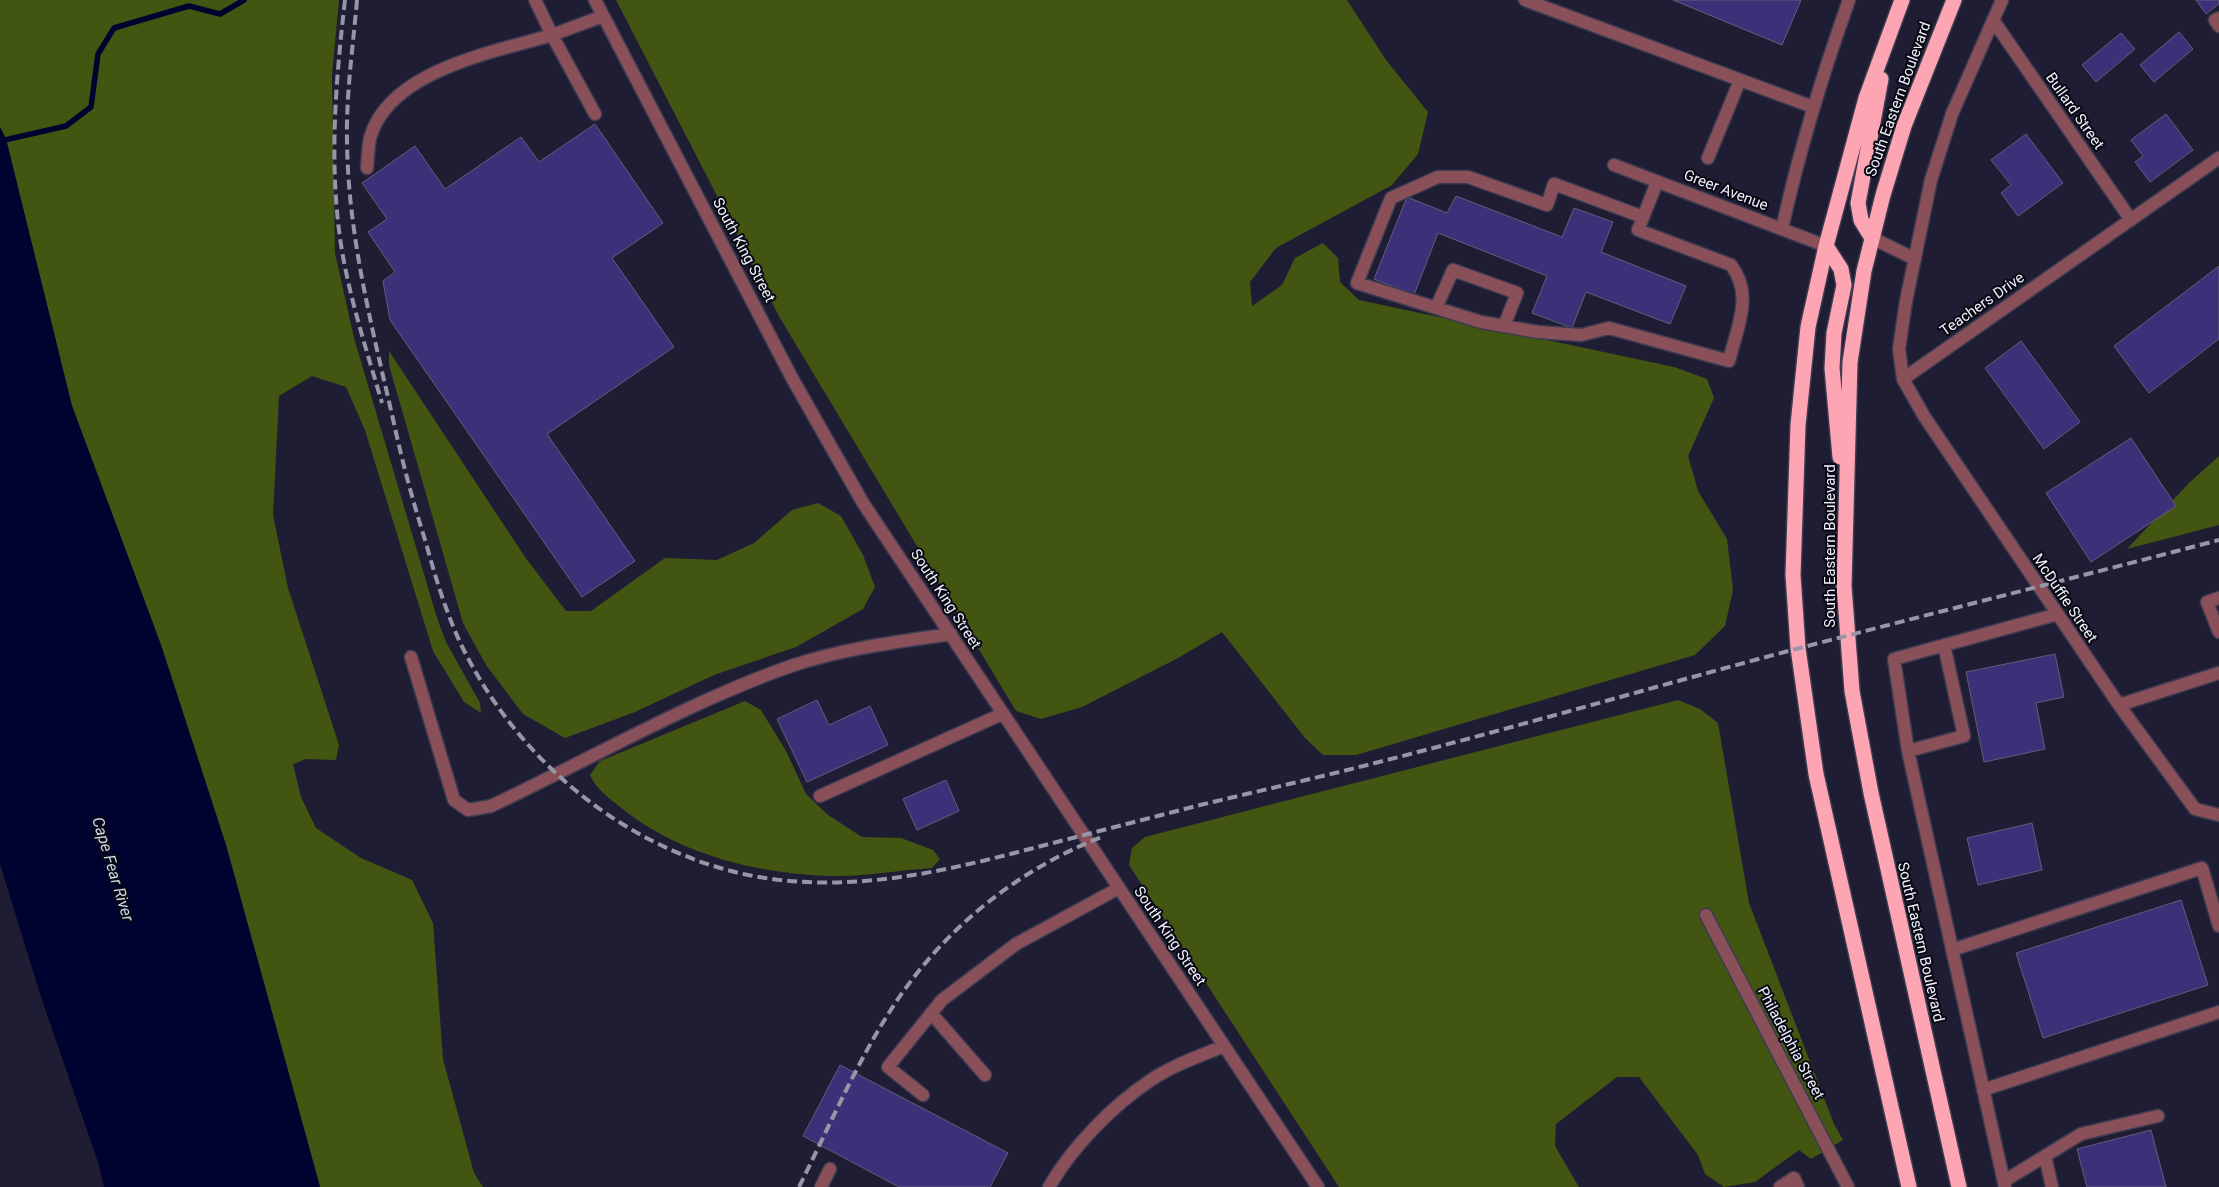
<svg xmlns="http://www.w3.org/2000/svg" width="2219" height="1187" font-family="Roboto,sans-serif">
<rect width="100%" height="100%" fill="#1f1d34"/>
<!-- forest -->
<path fill="#425612" d="M 0,0 L 339,0 L 332,75 L 335,253 L 354,338 L 437,618 L 446,642 L 480,703 L 481,713 L 464,702 L 433,651 L 365,430 L 346,387 L 312,376 L 279,396 L 273,515 L 288,588 L 339,745 L 336,760 L 306,759 L 293,764 L 301,797 L 316,828 L 361,858 L 412,880 L 433,923 L 443,1059 L 474,1173 L 483,1187 L 320,1187 L 226,845 L 161,645 L 72,406 L 6,139 L 0,127 Z
M 616,0 L 1347,0 L 1386,60 L 1428,112 L 1418,154 L 1392,185 L 1276,248 L 1250,282 L 1252,306 L 1282,285 L 1295,258 L 1323,243 L 1338,258 L 1340,282 L 1359,300 L 1674,367 L 1707,379 L 1714,398 L 1688,456 L 1698,491 L 1727,539 L 1733,590 L 1725,626 L 1695,655 L 1356,755 L 1323,755 L 1305,738 L 1222,632 L 1178,658 L 1082,707 L 1041,719 L 1016,711 L 780,318 Z
M 389,351 L 525,557 L 566,611 L 591,611 L 665,558 L 717,560 L 754,543 L 792,510 L 818,503 L 841,516 L 863,555 L 875,587 L 863,609 L 796,647 L 714,675 L 635,712 L 565,738 L 523,714 L 486,665 L 463,623 L 389,365 Z
M 2219,456 L 2219,525 L 2127,549 L 2189,483 Z
M 1678,700 L 1700,709 L 1718,723 L 1749,903 L 1834,1124 L 1843,1140 L 1811,1159 L 1799,1150 L 1755,1182 L 1724,1187 L 1705,1174 L 1698,1155 L 1639,1077 L 1617,1077 L 1556,1124 L 1555,1146 L 1579,1187 L 1339,1187 L 1129,865 L 1132,848 L 1145,837 Z
M 745,701 L 761,710 L 786,751 L 806,794 L 828,815 L 862,837 L 901,838 L 933,850 L 940,859 L 932,868 C 899,870 863,877 830,876 C 757,874 678,854 620,807 C 608,797 597,790 590,775 L 600,761 Z"/>
<!-- water -->
<path fill="#00022f" d="M 0,127 L 6,139 L 72,406 L 161,645 L 226,845 L 320,1187 L 104,1187 L 99,1165 L 41,997 L 0,864 Z"/>
<g fill="none" stroke-linecap="round" stroke-linejoin="round">
<!-- stream -->
<path stroke="#00022f" stroke-width="5.5" d="M 0,141 L 66,126 L 91,107 L 98,54 L 114,28 L 189,6 L 220,14 L 244,0"/>
</g>
<!-- building -->
<path fill="#3c3179" stroke="#5f5f7a" d="M 1673,0 L 1801,0 L 1782,45 Z
M 2196,0 L 2219,0 L 2219,4 L 2206,14 Z
M 2179,32 L 2193,49 L 2154,82 L 2140,65 Z
M 2121,33 L 2135,49 L 2096,82 L 2082,65 Z
M 2166,114 L 2193,150 L 2150,182 L 2135,162 L 2143,156 L 2131,140 Z
M 595,124 L 663,223 L 612,258 L 674,347 L 547,434 L 635,561 L 582,597 L 390,320 L 383,281 L 395,272 L 368,232 L 387,219 L 362,183 L 415,146 L 445,189 L 521,137 L 539,162 Z
M 2026,134 L 2063,183 L 2018,216 L 2001,193 L 2011,185 L 1991,160 Z
M 1456,196 L 1562,237 L 1574,208 L 1613,222 L 1601,252 L 1686,286 L 1670,324 L 1586,292 L 1572,328 L 1532,313 L 1547,276 L 1438,233 L 1414,295 L 1374,279 L 1407,197 L 1447,213 Z
M 2219,266 L 2219,339 L 2149,393 L 2114,346 Z
M 2021,341 L 2080,422 L 2044,449 L 1985,368 Z
M 2131,438 L 2176,506 L 2091,562 L 2046,493 Z
M 2055,654 L 2064,697 L 2036,703 L 2045,749 L 1984,762 L 1966,672 Z
M 817,700 L 829,725 L 870,706 L 888,745 L 807,782 L 777,719 Z
M 946,780 L 959,811 L 917,830 L 903,799 Z
M 2032,823 L 2042,870 L 1978,885 L 1967,838 Z
M 2181,900 L 2208,985 L 2043,1038 L 2016,953 Z
M 840,1065 L 1008,1153 L 990,1187 L 899,1187 L 803,1136 Z
M 2151,1130 L 2166,1187 L 2087,1187 L 2077,1149 Z"/>
<g fill="none" stroke-linecap="round" stroke-linejoin="round">
<!-- minor casing -->
<g stroke="#3c3b50" stroke-width="15">
<path id="minor" d="M 595,0 L 792,378 L 863,503 L 1318,1187
M 1525,0 L 1813,107
M 2002,0 L 1952,114 L 1931,180 L 1906,301 L 1899,349 L 1903,379 L 1924,416 L 2119,705 L 2195,809 L 2219,815
M 2219,18 L 2215,20 L 2219,26
M 1993,20 L 2131,220
M 595,114 L 552,35 L 603,16
M 1708,158 L 1740,80
M 1614,165 L 1826,246
M 367,168 C 368,158 368,147 370,138 C 389,70 495,52 552,35 L 535,0
M 1643,217 L 1554,184 L 1547,205 L 1468,177 L 1438,177 L 1391,198 L 1357,283 L 1481,322 L 1538,332 L 1581,335 L 1609,328 L 1729,361 C 1737,327 1754,295 1731,265 L 1638,230 L 1657,182
M 1782,229 C 1799,151 1822,76 1849,0
M 1872,238 L 1915,259
M 1436,308 L 1453,270 L 1517,293 L 1504,326
M 1903,379 L 2219,158
M 2219,598 L 2207,602 L 2219,632
M 411,657 L 454,800 L 468,810 L 491,806 C 591,759 690,701 794,665 C 845,648 898,642 951,634
M 2119,705 L 2219,673
M 1908,751 L 1964,736 L 1944,645
M 820,796 L 1002,714
M 1706,915 L 1848,1187
M 1952,950 L 2202,868 L 2219,926
M 931,1013 L 985,1075
M 1983,1090 L 2219,1012
M 923,1095 L 888,1067 L 942,1000 L 1016,944 L 1119,888
M 2045,1156 L 2081,1134 L 2158,1116
M 2004,1181 L 2045,1156 L 2052,1187
M 821,1187 L 830,1169
M 1049,1187 C 1072,1147 1113,1105 1151,1080 C 1173,1065 1200,1056 1224,1046
M 1780,1187 L 1794,1178 L 1798,1187
M 2005,1187 L 1908,751 L 1894,659 L 2058,614"/>
</g>
<!-- highway casing -->
<g stroke="#3c3b50" stroke-width="18">
<path id="highway" d="M 1902,0 L 1866,98 L 1826,246 L 1808,327 L 1798,425 L 1793,575 L 1798,648 L 1816,774 L 1909,1187
M 1954,0 L 1904,126 L 1883,195 L 1864,271 L 1850,362 L 1844,586 L 1852,691 L 1871,793 L 1959,1187
M 1872,238 L 1861,220 L 1858,203 L 1881,79
M 1826,246 L 1841,269 L 1844,285 L 1834,333 L 1832,368 L 1840,457"/>
</g>
<!-- minor -->
<use href="#minor" stroke="#8a505a" stroke-width="12"/>
<!-- highway -->
<use href="#highway" stroke="#fea5b4" stroke-width="15"/>
<!-- rail -->
<path stroke="#9796a7" stroke-width="4" stroke-dasharray="10 5" stroke-linecap="butt" d="M 345,0 C 336,79 329,158 340,238 C 348,294 366,348 382,403
M 357,0 C 353,47 346,94 347,141 C 348,236 372,327 393,419 C 402,461 413,502 426,543 C 435,576 445,609 459,640 C 513,756 621,848 748,875 C 843,894 934,874 1026,850 C 1084,835 1142,820 1200,805 C 1263,790 1325,776 1387,760 C 1524,725 1660,685 1796,649 C 1937,612 2078,577 2219,540
M 799,1187 C 830,1125 858,1059 896,1002 C 947,926 1019,869 1104,836"/>
</g>
<g text-anchor="middle" dominant-baseline="central" stroke-width="4" stroke-linejoin="round" paint-order="stroke">
<!-- street labels -->
<g font-size="15" fill="#f1f1fe" stroke="#090913">
<text transform="translate(1898 99) rotate(-70)">South Eastern Boulevard</text>
<text transform="translate(2075 111) rotate(55)">Bullard Street</text>
<text transform="translate(1726 190) rotate(21)">Greer Avenue</text>
<text transform="translate(744 250) rotate(62)">South King Street</text>
<text transform="translate(1982 304) rotate(-35)">Teachers Drive</text>
<text transform="translate(1830 546) rotate(-90)">South Eastern Boulevard</text>
<text transform="translate(2065 598) rotate(56)">McDuffie Street</text>
<text transform="translate(946 599) rotate(57)">South King Street</text>
<text transform="translate(1170 936) rotate(56)">South King Street</text>
<text transform="translate(1921 942) rotate(77)">South Eastern Boulevard</text>
<text transform="translate(1791 1043) rotate(62)">Philadelphia Street</text>
</g>
<!-- water labels -->
<g font-size="16" font-style="italic" fill="#cdd9ed" stroke="#090913">
<text transform="translate(113 869) rotate(73)">Cape Fear River</text>
</g>
</g>
</svg>
